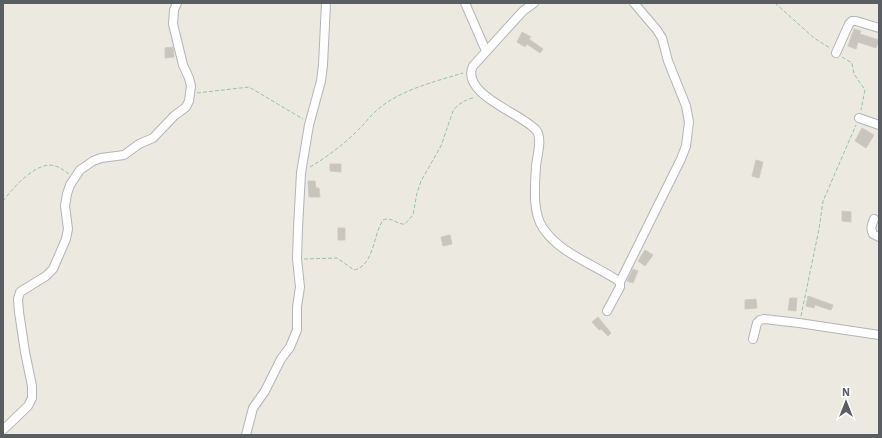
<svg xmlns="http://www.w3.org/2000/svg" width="882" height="438" font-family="'IBM Plex Sans',sans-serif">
<rect width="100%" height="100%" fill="#ece9e1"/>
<!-- building -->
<path fill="#c8c4be" stroke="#d1cabf" d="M 854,29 L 861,31 L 860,34 L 879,40 L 876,48 L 858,42 L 856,49 L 848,46 Z
M 522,32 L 531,37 L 529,39 L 543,49 L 540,53 L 527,44 L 525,47 L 517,42 Z
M 173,47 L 174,57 L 165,58 L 165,48 Z
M 862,128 L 874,135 L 866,148 L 855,141 Z
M 756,160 L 763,162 L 759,178 L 752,176 Z
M 330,164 L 341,164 L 341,172 L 330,171 Z
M 308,181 L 315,181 L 316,188 L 319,188 L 320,197 L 309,197 Z
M 842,211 L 851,212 L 851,222 L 842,221 Z
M 338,228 L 345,228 L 345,240 L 338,240 Z
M 450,235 L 452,244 L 443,246 L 441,237 Z
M 645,250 L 653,255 L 645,266 L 638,261 Z
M 633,269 L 638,271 L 633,283 L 627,281 Z
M 808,296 L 833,305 L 831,310 L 815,305 L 814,308 L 806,306 Z
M 790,298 L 797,298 L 796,311 L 788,310 Z
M 756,299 L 757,308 L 745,309 L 745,300 Z
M 598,317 L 611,333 L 608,336 L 601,329 L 599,330 L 592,322 Z"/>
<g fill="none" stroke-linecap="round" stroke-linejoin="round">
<!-- minor casing -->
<g stroke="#b2b4b8" stroke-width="10">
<path id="minor" d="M 465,3 L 486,51
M 534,3 L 523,11 L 473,66 C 460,94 521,113 536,130 C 543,138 537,156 536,166 C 535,185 532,212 543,228 C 560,254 596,265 620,282 L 620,287 L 607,311
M 836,53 L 849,24 L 852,21 L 856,21 L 879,28
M 859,118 L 879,125
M 874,219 C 872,224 870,228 873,234 L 879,237
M 620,282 L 681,159 L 686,146 L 689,122 L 686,106 L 668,61 L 662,38 L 657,30 L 634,3
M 753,339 L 757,323 L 760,320 L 764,319 L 799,323 L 879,335
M 3,430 L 28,406 L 32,398 L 32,386 L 25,352 L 19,312 L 18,299 L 20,292 L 46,276 L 53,269 L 66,239 L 68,229 L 65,206 L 67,194 L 70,185 L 80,170 L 93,161 L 101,158 L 124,155 L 139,144 L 153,138 L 174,116 L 186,107 L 189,101 L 191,86 L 189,78 L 183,65 L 173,24 L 174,10 L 177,3
M 246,435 L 253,408 L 265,391 L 281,359 L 290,347 L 297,330 L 297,307 L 300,287 L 297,259 L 298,228 L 301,173 L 309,125 L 321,81 L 323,65 L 326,3"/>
</g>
<!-- path -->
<path stroke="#97c4a2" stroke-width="1" stroke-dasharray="4 2" stroke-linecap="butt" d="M 775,3 L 814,38 L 830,48
M 842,57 L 852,63 L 854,74 L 865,90 L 861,110
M 197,93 L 249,87 L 303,119
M 310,167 C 327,157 343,145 357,131 C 364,125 369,117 376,111 C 399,90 434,82 463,73
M 3,201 C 13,188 37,160 55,166 C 60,167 65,171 69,174
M 304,259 L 337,258 L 354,270 C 374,266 373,235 383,220 C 391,216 397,225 405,224 L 413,215 L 417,193 L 421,181 L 441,146 L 453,111 C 458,103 466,100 475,97
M 801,316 L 819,229 L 823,201 L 856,125"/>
<!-- minor -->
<use href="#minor" stroke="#fff" stroke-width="8"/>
</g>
<!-- border -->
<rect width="882" height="438" fill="none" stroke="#5a5e62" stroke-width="8"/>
<!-- north arrow -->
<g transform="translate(846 402)" stroke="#ffffff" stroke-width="3" paint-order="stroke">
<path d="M0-3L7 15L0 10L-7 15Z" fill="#5a5e62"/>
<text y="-6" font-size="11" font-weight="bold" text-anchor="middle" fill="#5a5e62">N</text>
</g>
</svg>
